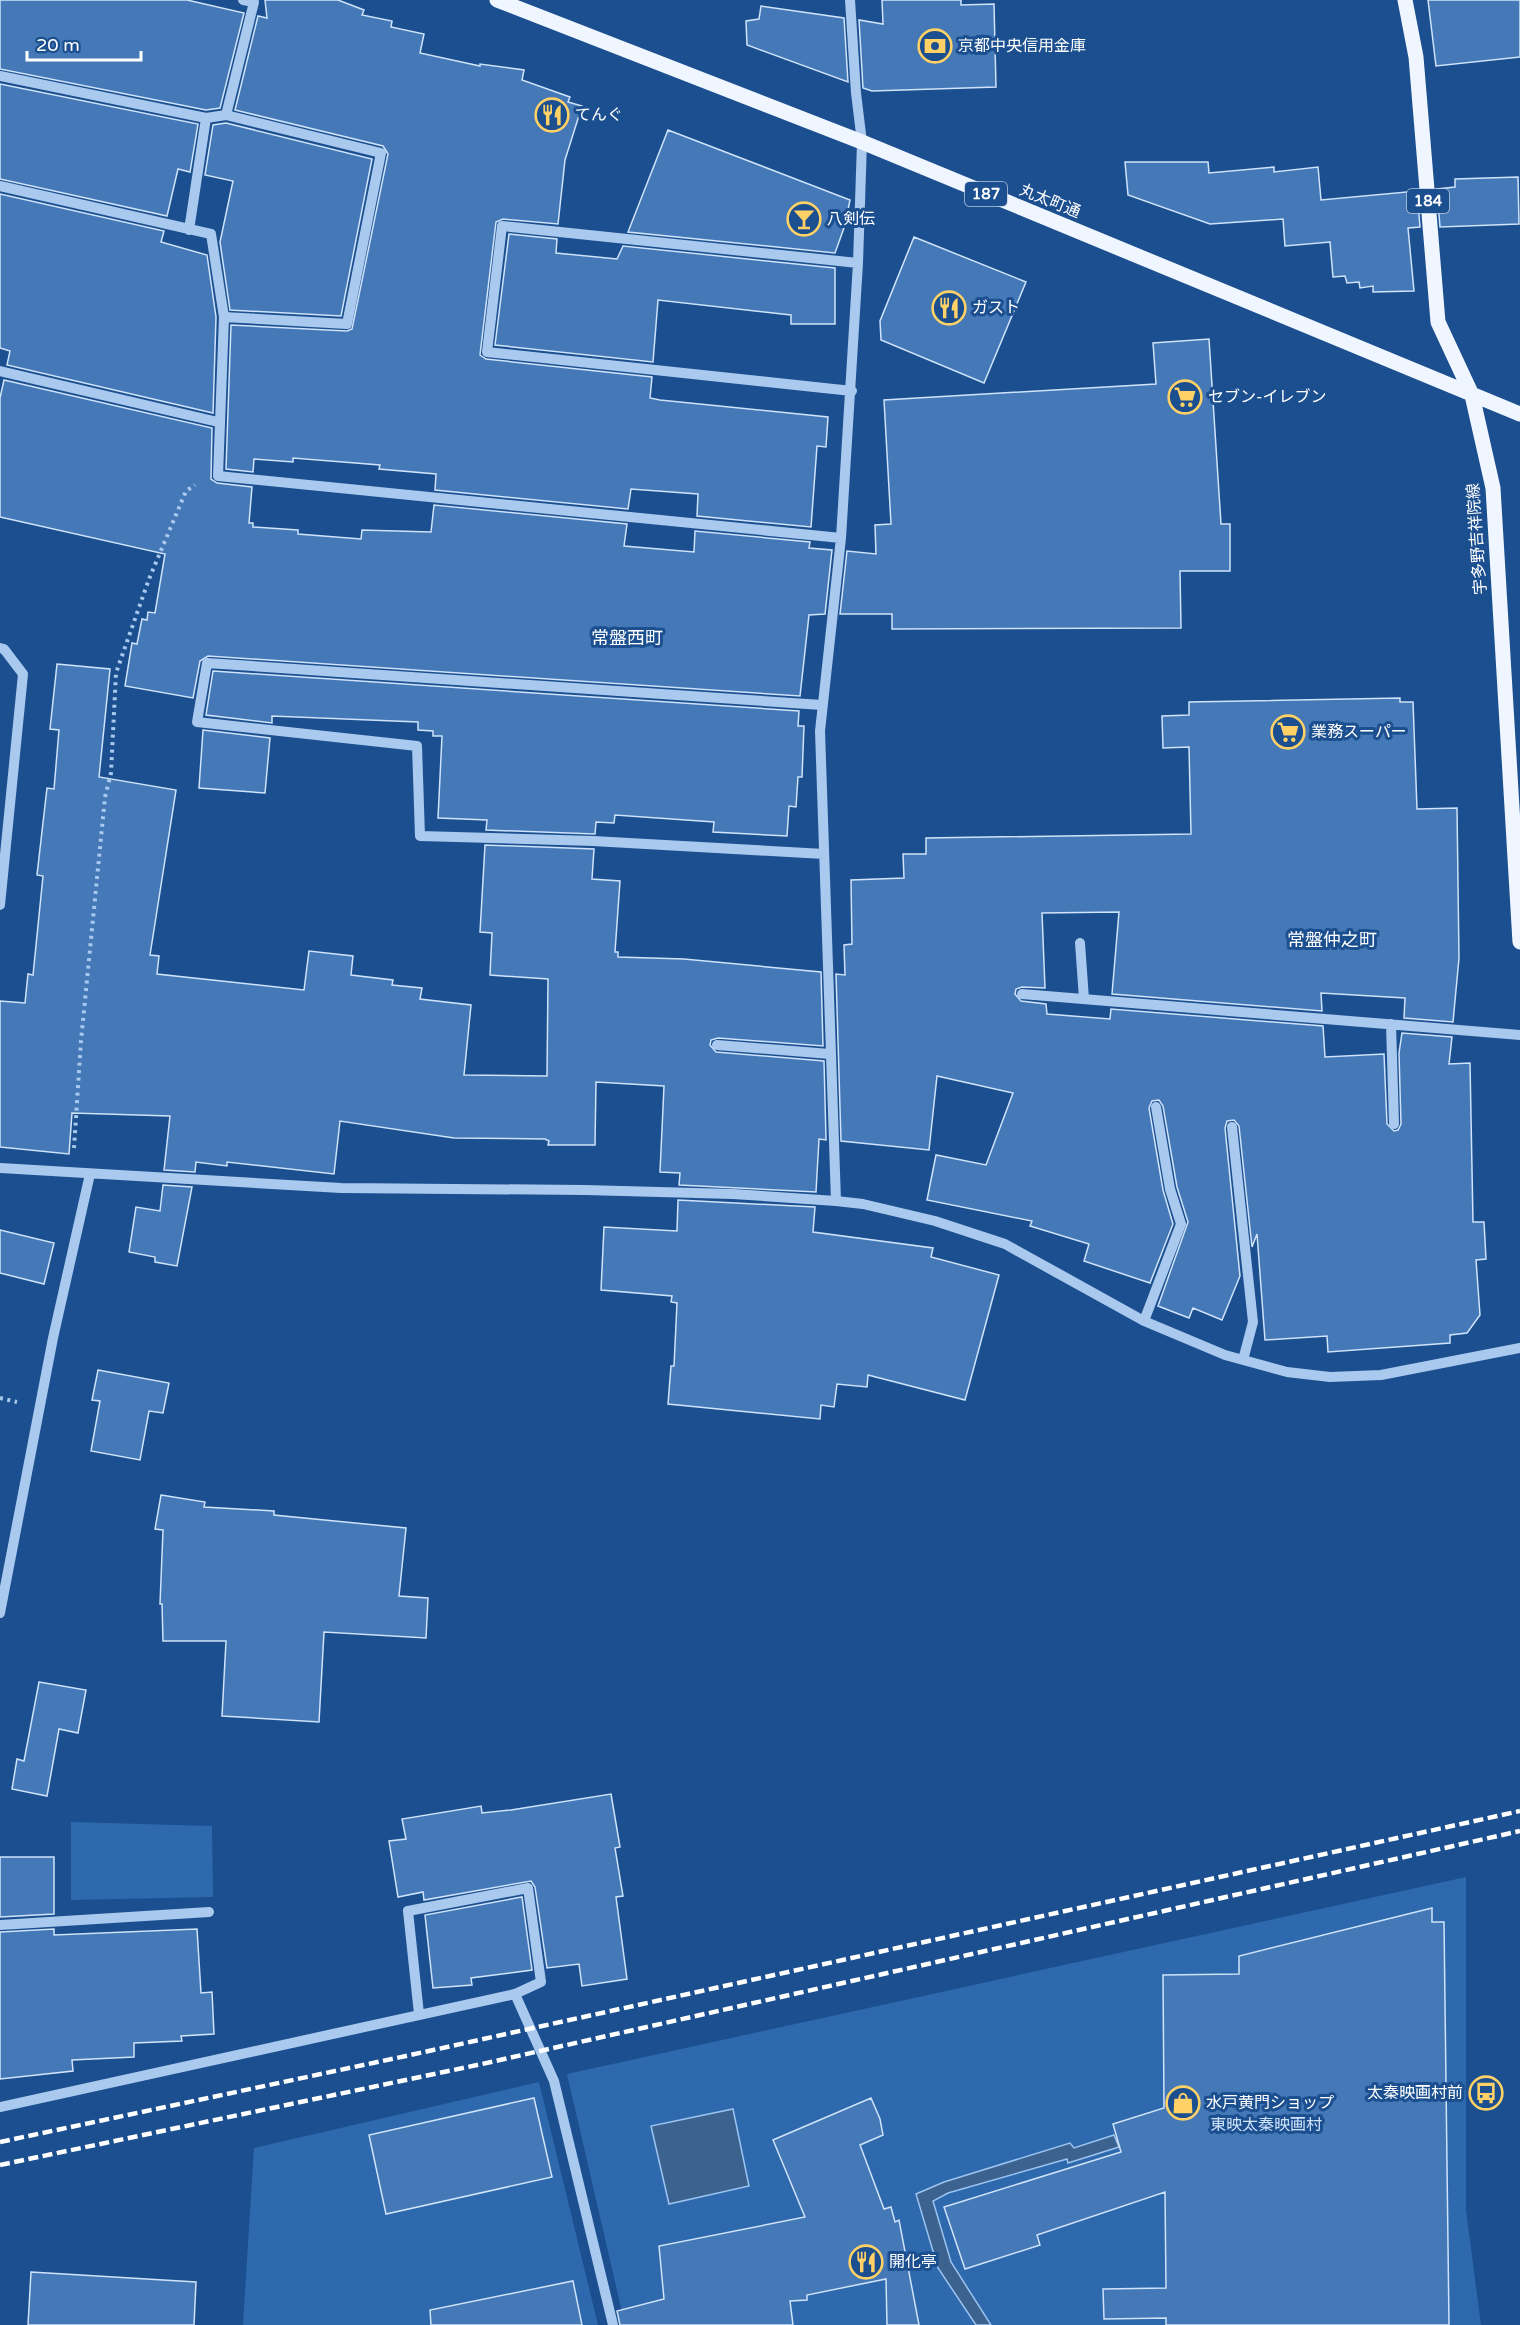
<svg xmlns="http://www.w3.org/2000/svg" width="1520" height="2325" font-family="'Varela Round','Noto Sans JP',sans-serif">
<rect width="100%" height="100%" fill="#1b4f8f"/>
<!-- green -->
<path fill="#2e69ad" d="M 71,1822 L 212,1826 L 213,1897 L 71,1900 Z
M 1466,1877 L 1466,2210 L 1481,2325 L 625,2325 L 567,2074 Z
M 539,2082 L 598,2325 L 243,2325 L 254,2148 Z"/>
<!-- water -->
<path fill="#3c6290" stroke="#9cc4f0" stroke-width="1.5" d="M 733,2109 L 749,2186 L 669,2204 L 651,2126 Z
M 1114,2135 L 1119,2147 L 1068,2163 L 1067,2159 L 948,2193 L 933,2201 L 951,2262 L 991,2325 L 976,2325 L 938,2268 L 916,2194 L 944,2182 L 1070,2143 L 1074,2148 Z"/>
<!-- building -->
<path fill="#4478b7" stroke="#cfe3fa" stroke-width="1.5" d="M 0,0 L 187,0 L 244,13 L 220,108 L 206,110 L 0,69 Z
M 265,0 L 338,0 L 364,10 L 362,15 L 392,21 L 391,27 L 424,34 L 420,53 L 480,66 L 480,64 L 524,70 L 522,80 L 570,97 L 568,102 L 582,106 L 565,160 L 558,224 L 503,219 L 496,222 L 480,355 L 486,359 L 652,377 L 650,398 L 660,400 L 828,417 L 826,447 L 817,446 L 811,527 L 697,516 L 698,494 L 631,489 L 628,509 L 435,490 L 436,474 L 379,469 L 380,465 L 293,458 L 293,462 L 254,459 L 253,472 L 226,469 L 231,325 L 347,331 L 352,329 L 388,154 L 383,146 L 235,110 L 258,16 L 267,18 Z
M 882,0 L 961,0 L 961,5 L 994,4 L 996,87 L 872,91 L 863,88 L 859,20 L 883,24 Z
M 1428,0 L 1520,0 L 1520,57 L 1436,66 Z
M 761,6 L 844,18 L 848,82 L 747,45 L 746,21 L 759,19 Z
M 0,84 L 198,124 L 190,172 L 178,169 L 167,216 L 0,179 Z
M 226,123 L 372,159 L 341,316 L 230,310 L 220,242 L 233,181 L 205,175 L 213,125 Z
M 668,130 L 850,200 L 845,225 L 835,253 L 628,232 Z
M 1125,162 L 1208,162 L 1209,173 L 1274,167 L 1274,172 L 1318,167 L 1321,200 L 1417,191 L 1420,227 L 1408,228 L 1414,291 L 1373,292 L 1373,286 L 1360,288 L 1359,282 L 1347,283 L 1345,276 L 1333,277 L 1330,242 L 1285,246 L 1283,219 L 1210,224 L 1128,195 Z
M 1518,177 L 1519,224 L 1440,227 L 1437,189 L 1455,187 L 1455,179 Z
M 0,194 L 164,231 L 161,242 L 207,255 L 216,317 L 213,413 L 7,365 L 10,351 L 0,348 Z
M 509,234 L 557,239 L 556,253 L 617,259 L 623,246 L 835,268 L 835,324 L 791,324 L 791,315 L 658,300 L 653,362 L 495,345 Z
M 914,237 L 1026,282 L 984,383 L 881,340 L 880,321 Z
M 1209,339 L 1221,524 L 1230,524 L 1230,571 L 1180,571 L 1181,628 L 892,629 L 892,614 L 840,614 L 847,551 L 876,554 L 875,525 L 891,524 L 884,400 L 1156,384 L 1153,343 Z
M 4,380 L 212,428 L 211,479 L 217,483 L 252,487 L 249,523 L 253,523 L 253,527 L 298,530 L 298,534 L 361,539 L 362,530 L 431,532 L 434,505 L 627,524 L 624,546 L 694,552 L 695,531 L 810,542 L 809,548 L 832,550 L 825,614 L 809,615 L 800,696 L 208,656 L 200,661 L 193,698 L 125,686 L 132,643 L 137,644 L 142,619 L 147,620 L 148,612 L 155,613 L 165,554 L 0,517 L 0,398 Z
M 57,664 L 110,669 L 99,777 L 176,790 L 150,955 L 159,956 L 157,974 L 304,990 L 309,951 L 353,956 L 351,975 L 393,980 L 392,985 L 422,988 L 420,999 L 471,1005 L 464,1075 L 547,1076 L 548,979 L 490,975 L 492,933 L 480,932 L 485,845 L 594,849 L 592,879 L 620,881 L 615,952 L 618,952 L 618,957 L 684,959 L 821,972 L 823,1046 L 718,1038 L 711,1040 L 710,1045 L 716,1052 L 824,1061 L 826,1140 L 819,1139 L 816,1192 L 679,1185 L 680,1173 L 660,1172 L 664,1086 L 596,1082 L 595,1145 L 548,1145 L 549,1141 L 545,1139 L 454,1138 L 340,1121 L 334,1174 L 227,1162 L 227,1166 L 196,1162 L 195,1172 L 164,1170 L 170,1116 L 72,1113 L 69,1154 L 0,1147 L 0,1001 L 25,1003 L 28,974 L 33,975 L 43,876 L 37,875 L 47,788 L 54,789 L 59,730 L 50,729 Z
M 213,671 L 799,711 L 798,726 L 804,726 L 802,777 L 798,777 L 796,807 L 789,806 L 787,836 L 713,832 L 714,822 L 615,815 L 614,823 L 596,822 L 595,834 L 486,830 L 487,820 L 438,818 L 442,736 L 433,736 L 433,731 L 418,730 L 418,722 L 272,716 L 272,723 L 206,715 Z
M 1400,698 L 1400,702 L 1413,702 L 1417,809 L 1457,808 L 1459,958 L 1453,1022 L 1404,1018 L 1405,998 L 1321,993 L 1322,1011 L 1112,994 L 1119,912 L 1042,913 L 1045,988 L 1022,987 L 1016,989 L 1015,994 L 1021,1001 L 1046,1004 L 1047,1014 L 1110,1019 L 1111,1009 L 1323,1026 L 1325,1057 L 1384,1054 L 1387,1124 L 1394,1131 L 1398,1130 L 1401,1124 L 1399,1053 L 1402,1033 L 1452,1037 L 1449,1064 L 1470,1063 L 1473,1222 L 1484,1222 L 1486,1259 L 1476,1260 L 1480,1315 L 1467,1333 L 1450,1335 L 1450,1343 L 1328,1352 L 1327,1336 L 1265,1340 L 1257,1234 L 1252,1247 L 1239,1126 L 1234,1120 L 1227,1121 L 1225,1128 L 1240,1276 L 1222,1320 L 1193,1308 L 1189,1318 L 1158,1306 L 1188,1222 L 1177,1187 L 1163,1106 L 1159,1100 L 1152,1101 L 1149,1108 L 1163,1190 L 1173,1224 L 1150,1283 L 1084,1261 L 1089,1244 L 1030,1226 L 1032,1221 L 927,1200 L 936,1155 L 986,1165 L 1013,1093 L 937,1076 L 929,1150 L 841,1141 L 836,974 L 845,975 L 844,945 L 852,944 L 851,880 L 904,878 L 903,854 L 926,854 L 926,838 L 1191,834 L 1189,747 L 1163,748 L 1162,716 L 1189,715 L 1189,702 Z
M 203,730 L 270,738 L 265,793 L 199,788 Z
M 163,1185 L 192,1187 L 177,1266 L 155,1262 L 155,1257 L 129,1252 L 136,1207 L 160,1211 Z
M 678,1200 L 815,1207 L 813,1232 L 933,1248 L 931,1257 L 999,1275 L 965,1400 L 868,1375 L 867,1387 L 837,1384 L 834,1407 L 821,1405 L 820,1419 L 668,1404 L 671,1366 L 674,1366 L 677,1303 L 671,1302 L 672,1296 L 601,1290 L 604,1227 L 677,1231 Z
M 0,1230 L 54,1243 L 44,1284 L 0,1273 Z
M 98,1370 L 169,1383 L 163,1413 L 149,1411 L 140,1460 L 91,1451 L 100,1401 L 92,1400 Z
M 161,1495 L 205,1502 L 204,1507 L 274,1511 L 274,1515 L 406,1528 L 399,1596 L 428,1598 L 426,1638 L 324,1632 L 319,1722 L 222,1716 L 226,1641 L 163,1641 L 162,1604 L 160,1604 L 163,1530 L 155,1529 Z
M 39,1682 L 86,1690 L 78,1733 L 59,1729 L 47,1796 L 12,1789 L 17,1759 L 24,1761 Z
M 611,1794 L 620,1847 L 615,1848 L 623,1896 L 616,1897 L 627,1979 L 582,1986 L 579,1964 L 547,1968 L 535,1887 L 531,1881 L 424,1900 L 423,1892 L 398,1897 L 389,1841 L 406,1839 L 402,1819 L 481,1806 L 482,1813 L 511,1810 Z
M 0,1857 L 54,1857 L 54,1914 L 0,1917 Z
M 522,1897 L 532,1970 L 471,1978 L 472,1985 L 433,1988 L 425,1915 Z
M 1432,1908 L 1432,1922 L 1444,1922 L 1449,2325 L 1166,2325 L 1166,2318 L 1104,2319 L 1103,2289 L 1166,2288 L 1165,2192 L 1037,2235 L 1040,2245 L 965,2269 L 944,2207 L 1121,2152 L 1113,2124 L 1164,2108 L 1163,1975 L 1239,1974 L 1239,1956 Z
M 54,1929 L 54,1935 L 197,1929 L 201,1993 L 212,1992 L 214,2034 L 181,2036 L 182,2041 L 134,2043 L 134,2057 L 72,2060 L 73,2071 L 0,2079 L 0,1932 Z
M 534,2098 L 552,2177 L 386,2214 L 369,2135 Z
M 871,2098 L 880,2119 L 883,2135 L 860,2145 L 884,2209 L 891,2207 L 895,2222 L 899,2220 L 919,2325 L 887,2325 L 886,2279 L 807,2295 L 807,2300 L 790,2301 L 793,2325 L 620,2325 L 617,2311 L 664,2299 L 659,2246 L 805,2217 L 773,2140 Z
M 31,2272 L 196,2282 L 194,2325 L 28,2325 Z
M 573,2281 L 582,2325 L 431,2325 L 430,2310 Z"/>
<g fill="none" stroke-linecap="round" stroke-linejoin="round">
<!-- path -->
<path stroke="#a9c9ee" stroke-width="4" stroke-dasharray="3 4.5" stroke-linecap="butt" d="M 74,1148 L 81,1041 L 105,797 L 111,773 L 116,673 L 149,579 L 186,491 L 195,485
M 0,1398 L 17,1402"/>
<!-- minor -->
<path stroke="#a9c9ee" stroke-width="10" d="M 0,76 L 206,118 L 226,115 L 254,2 L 243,0
M 0,186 L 211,234 L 224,317 L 218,476 L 841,538
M 189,230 L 206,118
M 224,317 L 347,324 L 381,153 L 226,115
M 0,371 L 218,422
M 852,391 L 487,352 L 502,226 L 858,263
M 0,648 L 4,649 L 23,674 L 0,905
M 822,705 L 207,663 L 197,722 L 417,746 L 420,836 L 593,841 L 824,854
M 1080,943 L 1084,999
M 1022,994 L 1520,1035
M 1391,1024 L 1394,1124
M 717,1045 L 830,1054
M 1232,1127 L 1253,1322 L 1243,1360
M 0,1168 L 341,1188 L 585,1190 L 733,1194 L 836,1201 L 863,1204 L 935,1221 L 1005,1244 L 1144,1321 L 1225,1355 L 1287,1372 L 1330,1377 L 1381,1375 L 1520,1348
M 836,1201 L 820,731 L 841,538 L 858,263 L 862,142 L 856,93 L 850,0
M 1144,1321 L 1181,1224 L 1170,1189 L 1156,1107
M 0,1613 L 53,1338 L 90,1174
M 0,1925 L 209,1912
M 515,1994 L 554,2081 L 613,2325
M 0,2107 L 515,1994 L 541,1982 L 528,1888 L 408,1911 L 419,2014"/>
<!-- major -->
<path stroke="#f0f6ff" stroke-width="15" d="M 497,0 L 862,142 L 1520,414
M 1405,0 L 1416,57 L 1438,322 L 1472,395 L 1493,488 L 1520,942"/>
<!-- rail -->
<path stroke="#fff" stroke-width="4.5" stroke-dasharray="10 4.5" stroke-linecap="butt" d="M 0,2142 L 406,2056 L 1520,1811
M 0,2165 L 482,2064 L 1520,1831"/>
</g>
<!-- icons -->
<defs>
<g id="bank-ring" transform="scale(1.725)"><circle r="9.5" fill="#1b4f8f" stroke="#ffd166" stroke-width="1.5"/><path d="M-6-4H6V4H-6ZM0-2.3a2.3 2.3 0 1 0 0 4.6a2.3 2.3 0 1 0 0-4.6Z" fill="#ffd166"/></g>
<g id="restaurant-ring" transform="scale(1.725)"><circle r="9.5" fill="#1b4f8f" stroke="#ffd166" stroke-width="1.5"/><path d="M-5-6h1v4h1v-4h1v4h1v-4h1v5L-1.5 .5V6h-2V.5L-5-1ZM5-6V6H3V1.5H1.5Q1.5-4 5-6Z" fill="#ffd166"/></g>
<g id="bar-ring" transform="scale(1.725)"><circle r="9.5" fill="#1b4f8f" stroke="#ffd166" stroke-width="1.5"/><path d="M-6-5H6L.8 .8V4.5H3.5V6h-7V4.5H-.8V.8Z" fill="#ffd166"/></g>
<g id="supermarket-ring" transform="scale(1.725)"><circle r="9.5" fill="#1b4f8f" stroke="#ffd166" stroke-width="1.5"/><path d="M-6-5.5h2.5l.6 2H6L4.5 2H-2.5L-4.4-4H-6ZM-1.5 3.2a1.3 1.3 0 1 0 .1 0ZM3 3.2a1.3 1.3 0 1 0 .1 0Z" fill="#ffd166"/></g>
<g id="bus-ring" transform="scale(1.725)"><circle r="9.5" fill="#1b4f8f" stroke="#ffd166" stroke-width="1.5"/><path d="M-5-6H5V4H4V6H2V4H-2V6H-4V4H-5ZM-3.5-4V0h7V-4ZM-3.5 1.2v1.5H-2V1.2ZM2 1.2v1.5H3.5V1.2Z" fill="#ffd166"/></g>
<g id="shop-ring" transform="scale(1.725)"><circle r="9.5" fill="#1b4f8f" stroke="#ffd166" stroke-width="1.5"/><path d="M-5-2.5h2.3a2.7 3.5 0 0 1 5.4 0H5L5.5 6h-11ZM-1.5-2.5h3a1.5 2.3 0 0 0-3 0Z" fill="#ffd166"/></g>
</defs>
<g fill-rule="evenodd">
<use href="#bank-ring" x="935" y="46"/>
<use href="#restaurant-ring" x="552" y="115"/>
<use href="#bar-ring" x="804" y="219"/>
<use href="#restaurant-ring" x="949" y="308"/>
<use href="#supermarket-ring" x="1185" y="397"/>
<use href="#supermarket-ring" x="1288" y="732"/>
<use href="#bus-ring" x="1486" y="2093"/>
<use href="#shop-ring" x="1183" y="2103"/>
<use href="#restaurant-ring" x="866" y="2262"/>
</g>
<g text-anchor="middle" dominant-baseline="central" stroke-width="6" stroke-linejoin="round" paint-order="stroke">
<!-- shield labels -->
<g fill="#1b4f8f" stroke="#bbcadd" stroke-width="1.5">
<rect x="965" y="182" width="42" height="24" rx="4.5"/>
<rect x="1407" y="189" width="42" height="24" rx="4.5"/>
</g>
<g font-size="15" font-weight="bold" fill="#fff">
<text x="986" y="194">187</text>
<text x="1428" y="201">184</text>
</g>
<!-- poi labels -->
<g font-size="16" fill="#fff" stroke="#1b4f8f" text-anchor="start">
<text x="958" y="46">京都中央信用金庫</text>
<text x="575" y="115">てんぐ</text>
<text x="827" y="219">八剣伝</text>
<text x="972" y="308">ガスト</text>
<text x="1208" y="397">セブン-イレブン</text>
<text x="1311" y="732">業務スーパー</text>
<text x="1463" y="2093" text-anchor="end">太秦映画村前</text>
<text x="1206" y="2103">水戸黄門ショップ</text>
<text x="889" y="2262">開化亭</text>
</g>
<!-- street labels -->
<g font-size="16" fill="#fff" stroke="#1b4f8f">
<text transform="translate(1050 201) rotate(22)">丸太町通</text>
<text transform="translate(1477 539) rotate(-94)">宇多野吉祥院線</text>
</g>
<!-- park labels -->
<g font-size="16" fill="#cfe3fa" stroke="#1b4f8f">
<text x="1266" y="2125">東映太秦映画村</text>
</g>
<!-- neighbourhood labels -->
<g font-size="18" fill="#fff" stroke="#1b4f8f">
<text x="627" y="638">常盤西町</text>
<text x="1332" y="940">常盤仲之町</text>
</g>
</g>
<!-- scale -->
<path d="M27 51v9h114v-9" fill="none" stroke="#ffffff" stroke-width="3"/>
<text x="36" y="51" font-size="18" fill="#ffffff" stroke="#1b4f8f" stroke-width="4.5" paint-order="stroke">20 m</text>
</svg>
